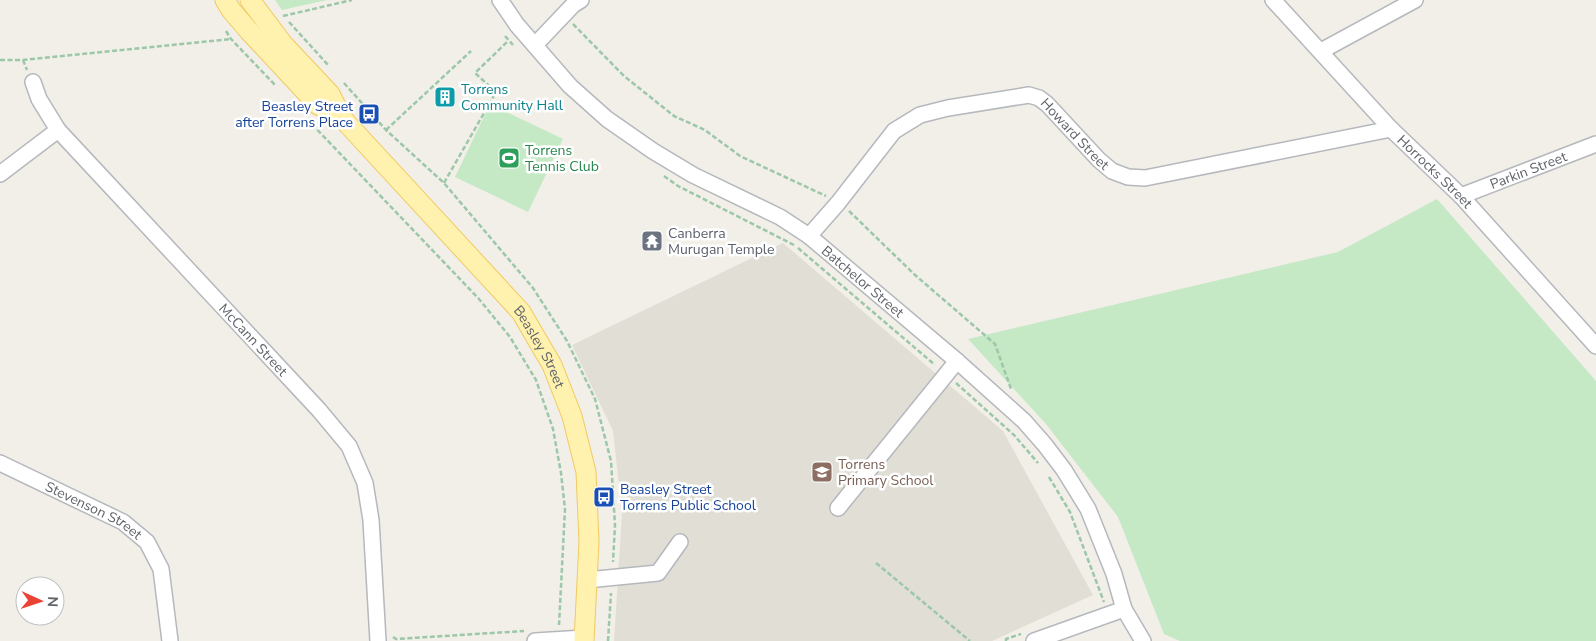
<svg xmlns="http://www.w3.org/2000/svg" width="1596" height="641" font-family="'Nunito Sans',sans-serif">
<rect width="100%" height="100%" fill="#f1efe8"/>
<!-- education -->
<path fill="#e1ded6" d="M 783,243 L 1003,431 L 1093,595 L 992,641 L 614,641 L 622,513 L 613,431 L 572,345 Z"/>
<!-- green -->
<path fill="#c5e8c5" d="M 275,0 L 327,0 L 282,10 Z
M 490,104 L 563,139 L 528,212 L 455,177 Z
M 1437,199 L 1596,381 L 1596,641 L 1180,641 L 1164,634 L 1118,517 L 1046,424 L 968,339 L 1338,252 Z"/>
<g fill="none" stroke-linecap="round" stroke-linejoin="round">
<!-- minor casing -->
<g stroke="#b5b8bc" stroke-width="18">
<g id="minor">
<path id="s1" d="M 500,0 L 517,25 L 570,86 L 607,119 L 653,151 L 693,175 L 780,217 L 809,236 L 957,361 L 1024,421 L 1045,445 L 1064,470 L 1088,509 L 1114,574 L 1124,609 L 1143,641"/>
<path id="s2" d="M 1273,0 L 1391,129 L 1461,196 L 1596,346"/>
<path d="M 535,45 L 573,5 L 581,0"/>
<path d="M 1321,51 L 1415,0"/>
<path id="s3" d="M 33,82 L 39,99 L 58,130 L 319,410 L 349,446 L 365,483 L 371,520 L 378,641"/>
<path d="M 0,174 L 58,130"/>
<path id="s4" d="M 1461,196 L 1596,144"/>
<path id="s5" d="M 809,236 L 838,203 L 894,131 L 920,115 L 948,108 L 1029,95 L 1039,98 L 1047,104 L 1099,160 L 1112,171 L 1128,177 L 1145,178 L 1391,129"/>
<path id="s6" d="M 0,463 L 123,522 L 147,542 L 161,569 L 170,641"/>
<path d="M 838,508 L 957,361"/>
<path d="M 587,580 L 658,573 L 680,542"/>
<path d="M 535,641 L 584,638"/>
<path d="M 1034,641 L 1124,609"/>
</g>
</g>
<!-- major casing -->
<g stroke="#f2c960" stroke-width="21">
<g id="major">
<path d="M 225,0 L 231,10 L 249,31 L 318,105 L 342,118"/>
<path id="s7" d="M 250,0 L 283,44 L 330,94 L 342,118 L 521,312 L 552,365 L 572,416 L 586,472 L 589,542 L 584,641"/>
</g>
</g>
<!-- path -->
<path stroke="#9cc7a9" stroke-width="2.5" stroke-dasharray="5 2.5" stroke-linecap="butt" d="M 283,16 L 352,0
M 289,22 L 329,66
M 573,24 L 624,76 L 674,116 L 705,130 L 740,156 L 826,196
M 226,31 L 231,39 L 276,86
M 505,36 L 513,45
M 0,60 L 23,60 L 232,39
M 23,60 L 27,70
M 344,83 L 386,130 L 444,183 L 533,288 L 567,341 L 595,399 L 611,461 L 615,525 L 613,562
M 307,119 L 479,299 L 510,337 L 536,380 L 553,429 L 561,473 L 565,509 L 559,625
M 386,130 L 471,51
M 664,176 L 678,186 L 794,245
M 444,183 L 496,92 L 475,73 L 508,41
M 849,211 L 915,275 L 995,344 L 1011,389
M 798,248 L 935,365
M 956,383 L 1014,435 L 1038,463
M 1049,477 L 1070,512 L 1104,602
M 876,563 L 970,641
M 393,637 L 396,639 L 524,631
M 608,641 L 611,593
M 1006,641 L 1006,639 L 1021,634"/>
<!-- minor -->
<use href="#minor" stroke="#fff" stroke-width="15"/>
<!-- major -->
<use href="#major" stroke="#fff2af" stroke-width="19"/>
</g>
<!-- icons -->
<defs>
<g id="building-square" transform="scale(1.125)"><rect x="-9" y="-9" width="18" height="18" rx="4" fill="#0f9aa8" stroke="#fff"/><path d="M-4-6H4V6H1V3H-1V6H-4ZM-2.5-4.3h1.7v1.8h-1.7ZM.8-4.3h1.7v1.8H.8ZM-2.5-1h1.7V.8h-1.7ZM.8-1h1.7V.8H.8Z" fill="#fff"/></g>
<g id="bus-square" transform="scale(1.125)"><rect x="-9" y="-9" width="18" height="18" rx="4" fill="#1a4fb4" stroke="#fff"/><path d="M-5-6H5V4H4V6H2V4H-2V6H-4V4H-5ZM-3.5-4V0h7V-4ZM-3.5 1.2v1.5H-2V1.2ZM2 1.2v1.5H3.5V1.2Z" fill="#fff"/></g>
<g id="stadium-square" transform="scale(1.125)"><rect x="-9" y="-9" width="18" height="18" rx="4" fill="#2e9e5b" stroke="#fff"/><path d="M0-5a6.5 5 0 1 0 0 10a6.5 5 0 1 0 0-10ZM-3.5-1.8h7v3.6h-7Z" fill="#fff"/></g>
<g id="temple-square" transform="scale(1.125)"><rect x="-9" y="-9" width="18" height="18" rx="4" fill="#6b7280" stroke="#fff"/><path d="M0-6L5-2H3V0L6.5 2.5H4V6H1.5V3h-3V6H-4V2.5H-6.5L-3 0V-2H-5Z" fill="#fff"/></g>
<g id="school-square" transform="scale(1.125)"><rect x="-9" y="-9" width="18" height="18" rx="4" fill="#8d6e63" stroke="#fff"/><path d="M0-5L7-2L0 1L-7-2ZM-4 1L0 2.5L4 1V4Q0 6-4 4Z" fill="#fff"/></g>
</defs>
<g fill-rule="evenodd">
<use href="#building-square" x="445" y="97"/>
<use href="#bus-square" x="369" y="114"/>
<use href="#stadium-square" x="509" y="158"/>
<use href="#temple-square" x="652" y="241"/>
<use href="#school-square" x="822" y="472"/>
<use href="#bus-square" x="604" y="497"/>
</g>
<g text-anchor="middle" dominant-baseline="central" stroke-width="5" stroke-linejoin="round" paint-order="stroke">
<!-- culture labels -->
<g font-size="14" fill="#0d838f" stroke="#fff" text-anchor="start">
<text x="461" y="89">Torrens<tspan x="461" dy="16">Community Hall</tspan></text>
</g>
<!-- transit labels -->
<g font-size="14" fill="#164399" stroke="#fff" text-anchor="end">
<text x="353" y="106">Beasley Street<tspan x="353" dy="16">after Torrens Place</tspan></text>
<text x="620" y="489" text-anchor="start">Beasley Street<tspan x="620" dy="16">Torrens Public School</tspan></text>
</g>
<!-- street labels -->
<g font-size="14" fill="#5f6368" stroke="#fff">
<text stroke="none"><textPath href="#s5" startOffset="338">Howard Street</textPath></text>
<text stroke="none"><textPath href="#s4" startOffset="72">Parkin Street</textPath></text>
<text stroke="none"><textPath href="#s2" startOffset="236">Horrocks Street</textPath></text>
<text stroke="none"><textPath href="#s1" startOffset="465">Batchelor Street</textPath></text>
<text stroke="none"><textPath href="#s3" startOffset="341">McCann Street</textPath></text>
<text stroke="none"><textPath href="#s7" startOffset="454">Beasley Street</textPath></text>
<text stroke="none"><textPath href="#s6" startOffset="105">Stevenson Street</textPath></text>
</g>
<!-- leisure labels -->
<g font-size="14" fill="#27864d" stroke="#fff" text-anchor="start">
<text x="525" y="150">Torrens<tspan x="525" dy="16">Tennis Club</tspan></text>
</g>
<!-- worship labels -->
<g font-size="14" fill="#5b616d" stroke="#fff" text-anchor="start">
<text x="668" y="233">Canberra<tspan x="668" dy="16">Murugan Temple</tspan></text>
</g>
<!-- education labels -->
<g font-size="14" fill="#785e54" stroke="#fff" text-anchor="start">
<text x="838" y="464">Torrens<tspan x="838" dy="16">Primary School</tspan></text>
</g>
</g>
<!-- north arrow -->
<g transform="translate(40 601) rotate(93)"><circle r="24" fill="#ffffff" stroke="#bfc1c3"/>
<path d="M0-4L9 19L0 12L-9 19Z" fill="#ea4335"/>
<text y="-8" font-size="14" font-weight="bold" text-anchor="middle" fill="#5f6368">N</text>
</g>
</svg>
